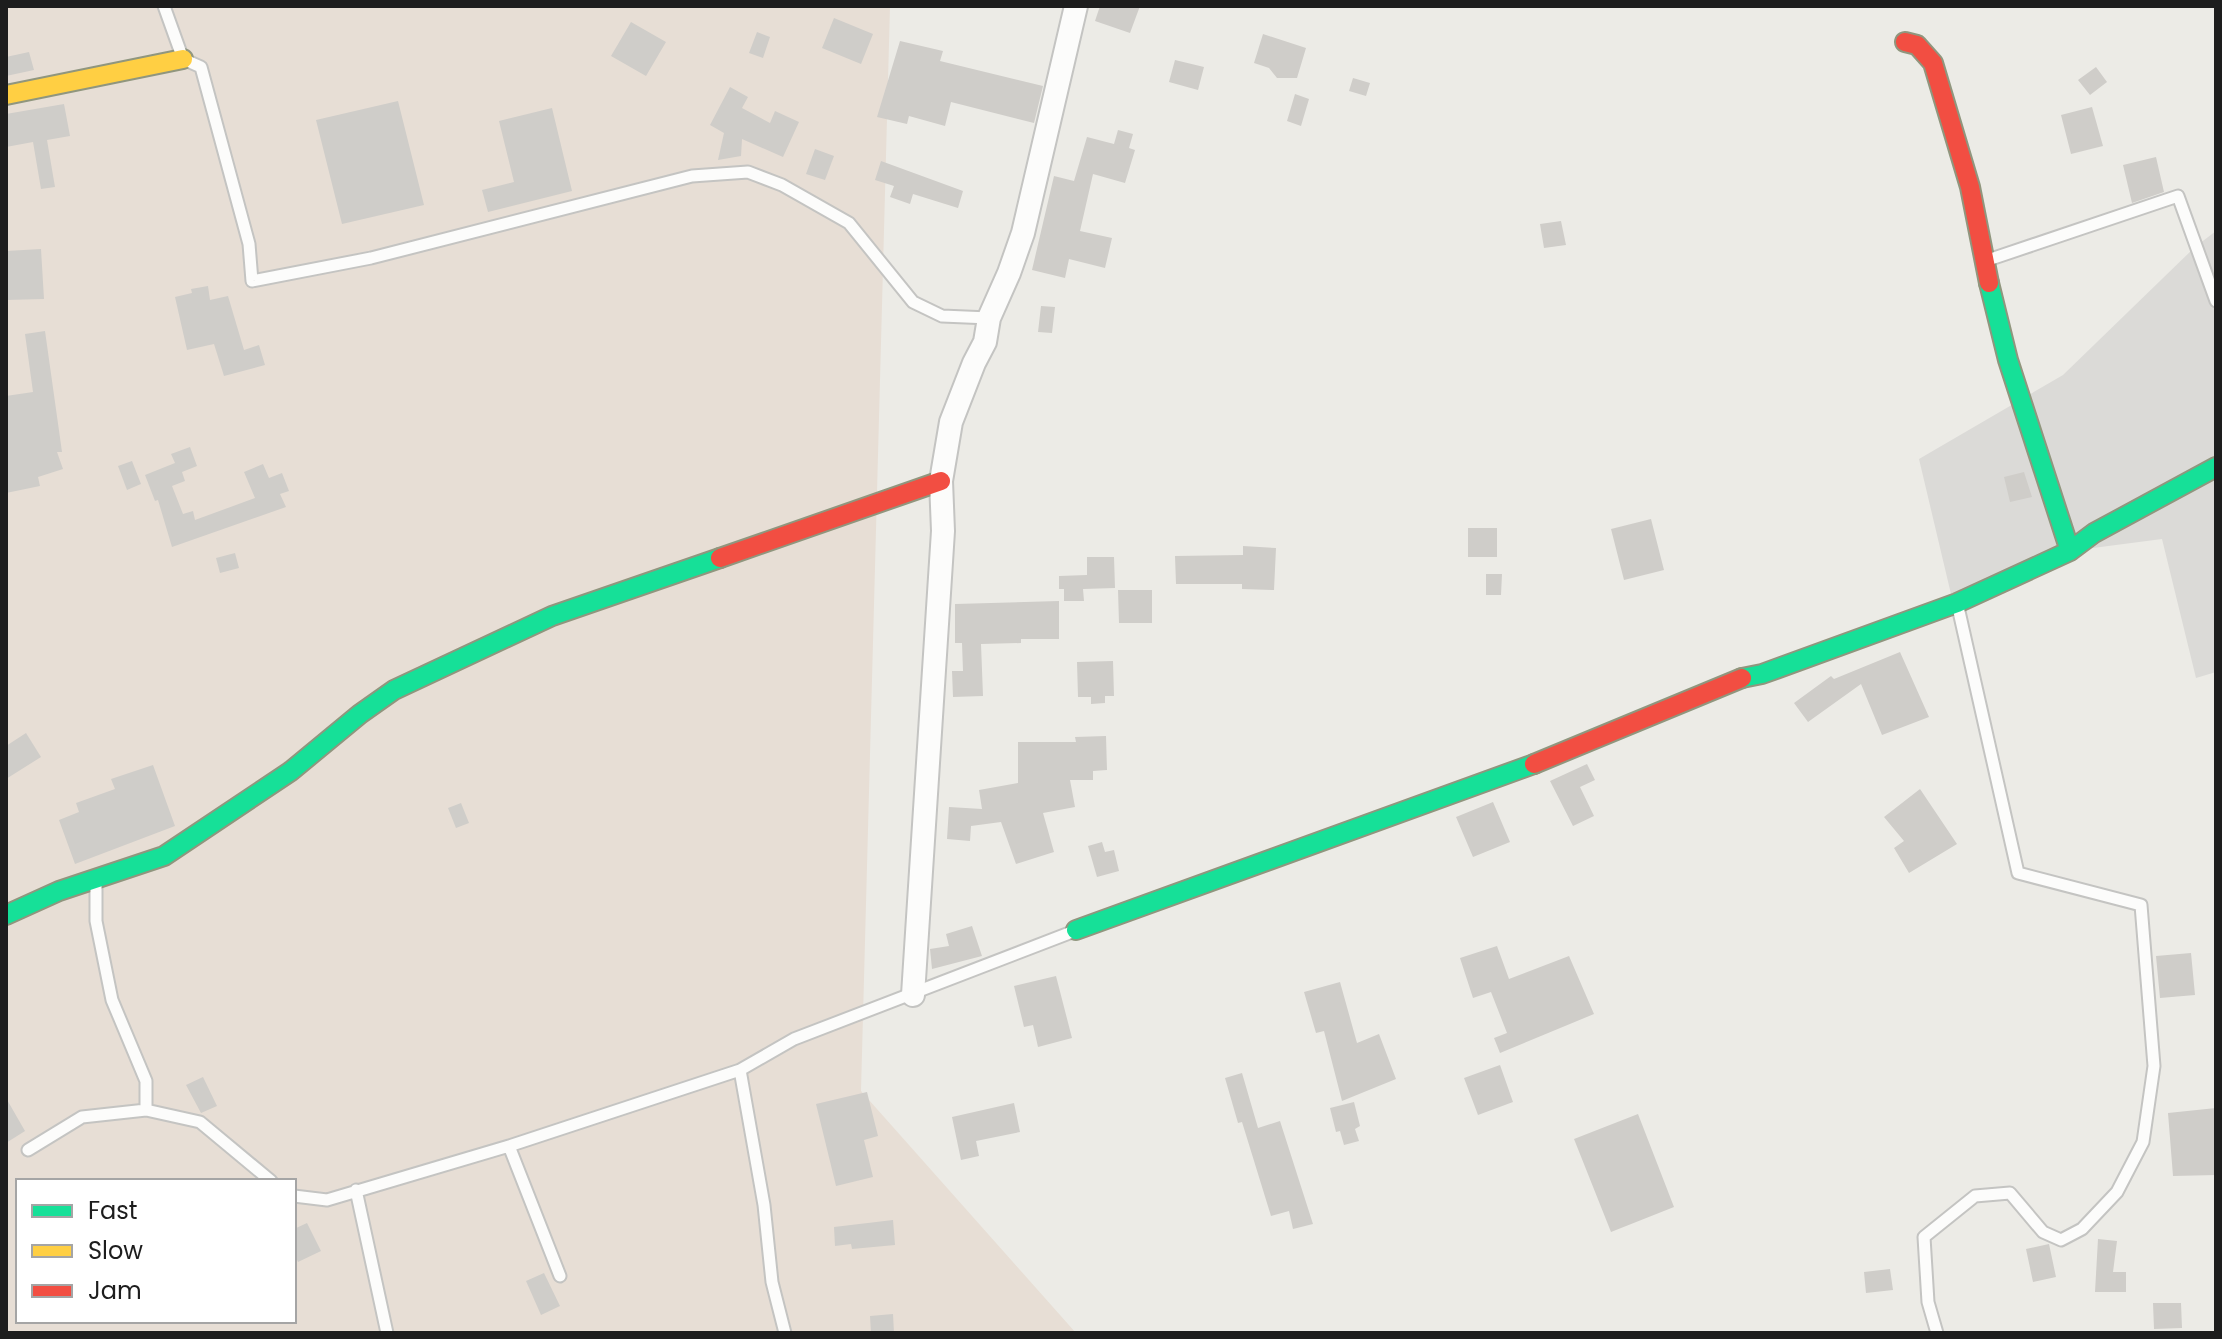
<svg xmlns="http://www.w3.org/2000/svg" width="2222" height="1339" font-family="Poppins,sans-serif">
<rect width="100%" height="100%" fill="#ecebe6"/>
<!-- residential -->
<path fill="#dbdad7" d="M 2216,231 L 2216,672 L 2196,678 L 2162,539 L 2070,551 L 1951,594 L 1919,459 L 2063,375 L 2195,247 Z"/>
<!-- military -->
<path fill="#e7ded5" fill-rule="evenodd" d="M 6,6 L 890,6 L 861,1091 L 1076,1333 L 6,1333 ZM 18,1181 L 294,1181 L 294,1321 L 18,1321 Z"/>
<!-- building -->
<path fill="#cfcdc9" d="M 1100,6 L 1140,6 L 1130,33 L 1095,21 Z
M 834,18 L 873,34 L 861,64 L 822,48 Z
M 631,22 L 666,42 L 646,76 L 611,56 Z
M 757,32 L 770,37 L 763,58 L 749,53 Z
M 1263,34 L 1306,48 L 1297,78 L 1277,78 L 1269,68 L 1254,63 Z
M 900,41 L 943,51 L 940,61 L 1043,86 L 1034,123 L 951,102 L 945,126 L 909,116 L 907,124 L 877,117 Z
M 29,52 L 34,70 L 6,76 L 6,57 Z
M 1175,60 L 1204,67 L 1198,90 L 1169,82 Z
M 2096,67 L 2107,82 L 2090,95 L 2078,80 Z
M 1353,78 L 1370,83 L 1366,96 L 1349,91 Z
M 730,87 L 748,97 L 742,108 L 770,123 L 775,111 L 799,122 L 783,157 L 742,139 L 741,156 L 718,160 L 724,133 L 710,125 Z
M 1295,94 L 1309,99 L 1301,126 L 1287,121 Z
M 398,101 L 424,205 L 342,224 L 316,120 Z
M 64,104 L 70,136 L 47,140 L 55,187 L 41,189 L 33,142 L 6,147 L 6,114 Z
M 2092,107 L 2103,146 L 2071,154 L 2061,115 Z
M 552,108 L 572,191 L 488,212 L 482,190 L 514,182 L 499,121 Z
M 1118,130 L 1133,134 L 1129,148 L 1135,150 L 1125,183 L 1093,174 L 1080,231 L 1112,238 L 1105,268 L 1069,259 L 1065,278 L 1032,270 L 1054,176 L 1074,181 L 1087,137 L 1114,144 Z
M 815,149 L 834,156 L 825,180 L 806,174 Z
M 2156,157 L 2164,192 L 2132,203 L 2123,165 Z
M 881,161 L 963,191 L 958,208 L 913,194 L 910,204 L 890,197 L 894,186 L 875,180 Z
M 1561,221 L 1566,245 L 1544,248 L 1540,224 Z
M 41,249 L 44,299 L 6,300 L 6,251 Z
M 208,286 L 210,300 L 228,296 L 244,350 L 259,345 L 265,365 L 224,376 L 214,344 L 187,350 L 175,297 L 192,293 L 191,289 Z
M 1041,306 L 1055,307 L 1052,333 L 1038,332 Z
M 45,331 L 62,452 L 57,452 L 63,469 L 38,477 L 40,486 L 6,493 L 6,396 L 33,392 L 25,334 Z
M 190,447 L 197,466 L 182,472 L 185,481 L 172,486 L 183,514 L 193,511 L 195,520 L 255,498 L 244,472 L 263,464 L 269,478 L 282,473 L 289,491 L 280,494 L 286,507 L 172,547 L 158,500 L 155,501 L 145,475 L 175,463 L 171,454 Z
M 132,461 L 141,484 L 127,490 L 118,466 Z
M 2024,472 L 2032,497 L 2010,502 L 2004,477 Z
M 1651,519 L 1664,570 L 1624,580 L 1611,529 Z
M 1468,528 L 1497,528 L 1497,557 L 1468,557 Z
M 1243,546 L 1276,548 L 1274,590 L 1242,589 L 1242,584 L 1176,584 L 1175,556 L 1243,555 Z
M 235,553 L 239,568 L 220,573 L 216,558 Z
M 1087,557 L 1114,557 L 1115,588 L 1083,589 L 1084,601 L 1064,601 L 1064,589 L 1059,589 L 1059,576 L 1087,575 Z
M 1486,574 L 1502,574 L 1501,595 L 1486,595 Z
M 1118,590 L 1152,590 L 1152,623 L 1119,623 Z
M 1059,601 L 1059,639 L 1021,639 L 1021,643 L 981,644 L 983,696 L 953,697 L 952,671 L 963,671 L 962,643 L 955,643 L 955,604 Z
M 1900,652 L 1929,717 L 1882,735 L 1861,684 L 1808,722 L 1794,703 L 1831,676 L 1834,679 Z
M 1113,661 L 1114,696 L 1105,696 L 1105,703 L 1091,704 L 1091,697 L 1078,697 L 1077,662 Z
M 26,733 L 41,757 L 6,779 L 6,746 Z
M 1106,736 L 1107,770 L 1093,771 L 1093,780 L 1070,780 L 1075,807 L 1043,813 L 1054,852 L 1016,864 L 1001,822 L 971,826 L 970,841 L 947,839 L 949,807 L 982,809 L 979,790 L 1018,783 L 1018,742 L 1076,742 L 1075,737 Z
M 1587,764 L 1595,780 L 1580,787 L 1594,816 L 1573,826 L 1550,781 Z
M 153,765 L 175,826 L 75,864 L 59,820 L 79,812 L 76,803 L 115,789 L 111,779 Z
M 1920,789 L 1957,844 L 1909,873 L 1894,848 L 1904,841 L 1884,817 Z
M 1493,802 L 1510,842 L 1473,857 L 1456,817 Z
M 461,803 L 469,823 L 456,828 L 448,808 Z
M 1102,842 L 1105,852 L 1114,850 L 1119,871 L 1097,877 L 1088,846 Z
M 972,926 L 982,956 L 932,969 L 930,949 L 949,946 L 946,934 Z
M 1497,946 L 1509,979 L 1569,956 L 1594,1014 L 1500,1053 L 1494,1038 L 1507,1033 L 1491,992 L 1473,998 L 1460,958 Z
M 2191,953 L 2195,995 L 2160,998 L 2156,956 Z
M 1056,976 L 1072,1038 L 1038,1047 L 1033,1025 L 1024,1027 L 1014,986 Z
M 1340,982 L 1357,1043 L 1379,1034 L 1396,1079 L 1342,1101 L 1324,1031 L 1316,1033 L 1304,992 Z
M 1500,1065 L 1513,1102 L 1478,1115 L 1464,1078 Z
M 1242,1073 L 1258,1128 L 1280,1121 L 1313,1224 L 1293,1229 L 1289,1211 L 1271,1216 L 1242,1122 L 1238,1123 L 1225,1078 Z
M 203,1077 L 217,1106 L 201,1113 L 186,1085 Z
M 867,1092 L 878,1136 L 864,1140 L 873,1177 L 836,1186 L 816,1104 Z
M 6,1098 L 25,1131 L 6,1143 Z
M 1354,1102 L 1360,1126 L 1355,1129 L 1359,1141 L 1344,1145 L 1340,1131 L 1336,1132 L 1330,1108 Z
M 1014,1103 L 1020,1132 L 976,1141 L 979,1156 L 961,1160 L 952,1117 Z
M 2216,1108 L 2216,1175 L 2173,1176 L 2168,1113 Z
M 1638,1114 L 1674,1207 L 1611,1232 L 1574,1139 Z
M 893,1220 L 895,1245 L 852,1249 L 851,1244 L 835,1246 L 834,1227 Z
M 307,1223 L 321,1251 L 298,1262 L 294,1253 L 294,1229 Z
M 2098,1239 L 2117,1241 L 2113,1272 L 2126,1272 L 2126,1292 L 2095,1292 Z
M 2049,1244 L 2056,1277 L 2033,1282 L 2026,1249 Z
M 1890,1269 L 1893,1290 L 1866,1293 L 1864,1272 Z
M 544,1273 L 560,1306 L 541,1315 L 526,1281 Z
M 2153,1303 L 2181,1303 L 2182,1328 L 2154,1329 Z
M 893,1314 L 894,1333 L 871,1333 L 870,1316 Z"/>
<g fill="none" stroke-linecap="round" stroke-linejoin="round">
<!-- lane casing -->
<g stroke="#c4c4c2" stroke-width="15">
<path id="lane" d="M 164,6 L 183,59 L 201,67 L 249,244 L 252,281 L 371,258 L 692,176 L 748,172 L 782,185 L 849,223 L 913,302 L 942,316 L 989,318
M 1988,260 L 2178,196 L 2216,301
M 96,884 L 96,921 L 112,1000 L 146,1081 L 146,1110
M 740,1070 L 764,1205 L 772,1282 L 785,1333
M 509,1146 L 740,1070 L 794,1039 L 1072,932
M 28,1150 L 82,1117 L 146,1110 L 200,1122 L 271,1181
M 356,1190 L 387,1333
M 294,1196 L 327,1200 L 509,1146 L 560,1276
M 1937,1333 L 1928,1302 L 1924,1237 L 1975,1196 L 2010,1193 L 2043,1232 L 2061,1240 L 2082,1229 L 2117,1192 L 2143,1142 L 2154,1066 L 2141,905 L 2018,873 L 1958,607"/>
</g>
<!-- street casing -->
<g stroke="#c4c4c2" stroke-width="26">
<path id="street" d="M 913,995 L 943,531 L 941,481 L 951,422 L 974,363 L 985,342 L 989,318 L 1009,273 L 1023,233 L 1076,6"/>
</g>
<!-- fast casing -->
<g stroke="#90967e" stroke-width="22">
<path id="fast" d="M 1989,283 L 2008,360 L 2070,551
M 1742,678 L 1762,674 L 1957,603 L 2070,551 L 2094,533 L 2216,467
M 6,915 L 59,891 L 164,856 L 291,771 L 360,714 L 394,690 L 552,616 L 720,558
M 1076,930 L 1534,764"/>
</g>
<!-- slow casing -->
<g stroke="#90967e" stroke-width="22">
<path id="slow" d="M 6,95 L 183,59"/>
</g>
<!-- jam casing -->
<g stroke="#90967e" stroke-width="22">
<path id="jam" d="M 1905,42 L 1917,45 L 1933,63 L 1970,187 L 1989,283
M 720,558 L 941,481
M 1534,764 L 1742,678"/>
</g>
<!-- lane -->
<use href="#lane" stroke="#fcfcfb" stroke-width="11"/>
<!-- street -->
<use href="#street" stroke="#fcfcfb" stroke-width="22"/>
<!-- fast -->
<use href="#fast" stroke="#16e098" stroke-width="18"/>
<!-- slow -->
<use href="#slow" stroke="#ffcf43" stroke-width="18"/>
<!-- jam -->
<use href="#jam" stroke="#f24e42" stroke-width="18"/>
</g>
<!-- border -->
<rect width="2222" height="1339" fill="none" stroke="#1d1d1d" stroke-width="16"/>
<!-- legend -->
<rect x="16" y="1179" width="280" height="144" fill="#ffffff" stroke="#a5a5a5" stroke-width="2"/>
<rect x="32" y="1205" width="40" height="12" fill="#16e098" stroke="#a5a5a5" stroke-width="2"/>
<text x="88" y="1219" font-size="24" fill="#1d1d1d">Fast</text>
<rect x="32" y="1245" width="40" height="12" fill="#ffcf43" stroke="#a5a5a5" stroke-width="2"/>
<text x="88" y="1259" font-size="24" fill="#1d1d1d">Slow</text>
<rect x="32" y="1285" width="40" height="12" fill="#f24e42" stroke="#a5a5a5" stroke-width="2"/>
<text x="88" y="1299" font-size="24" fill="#1d1d1d">Jam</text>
</svg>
